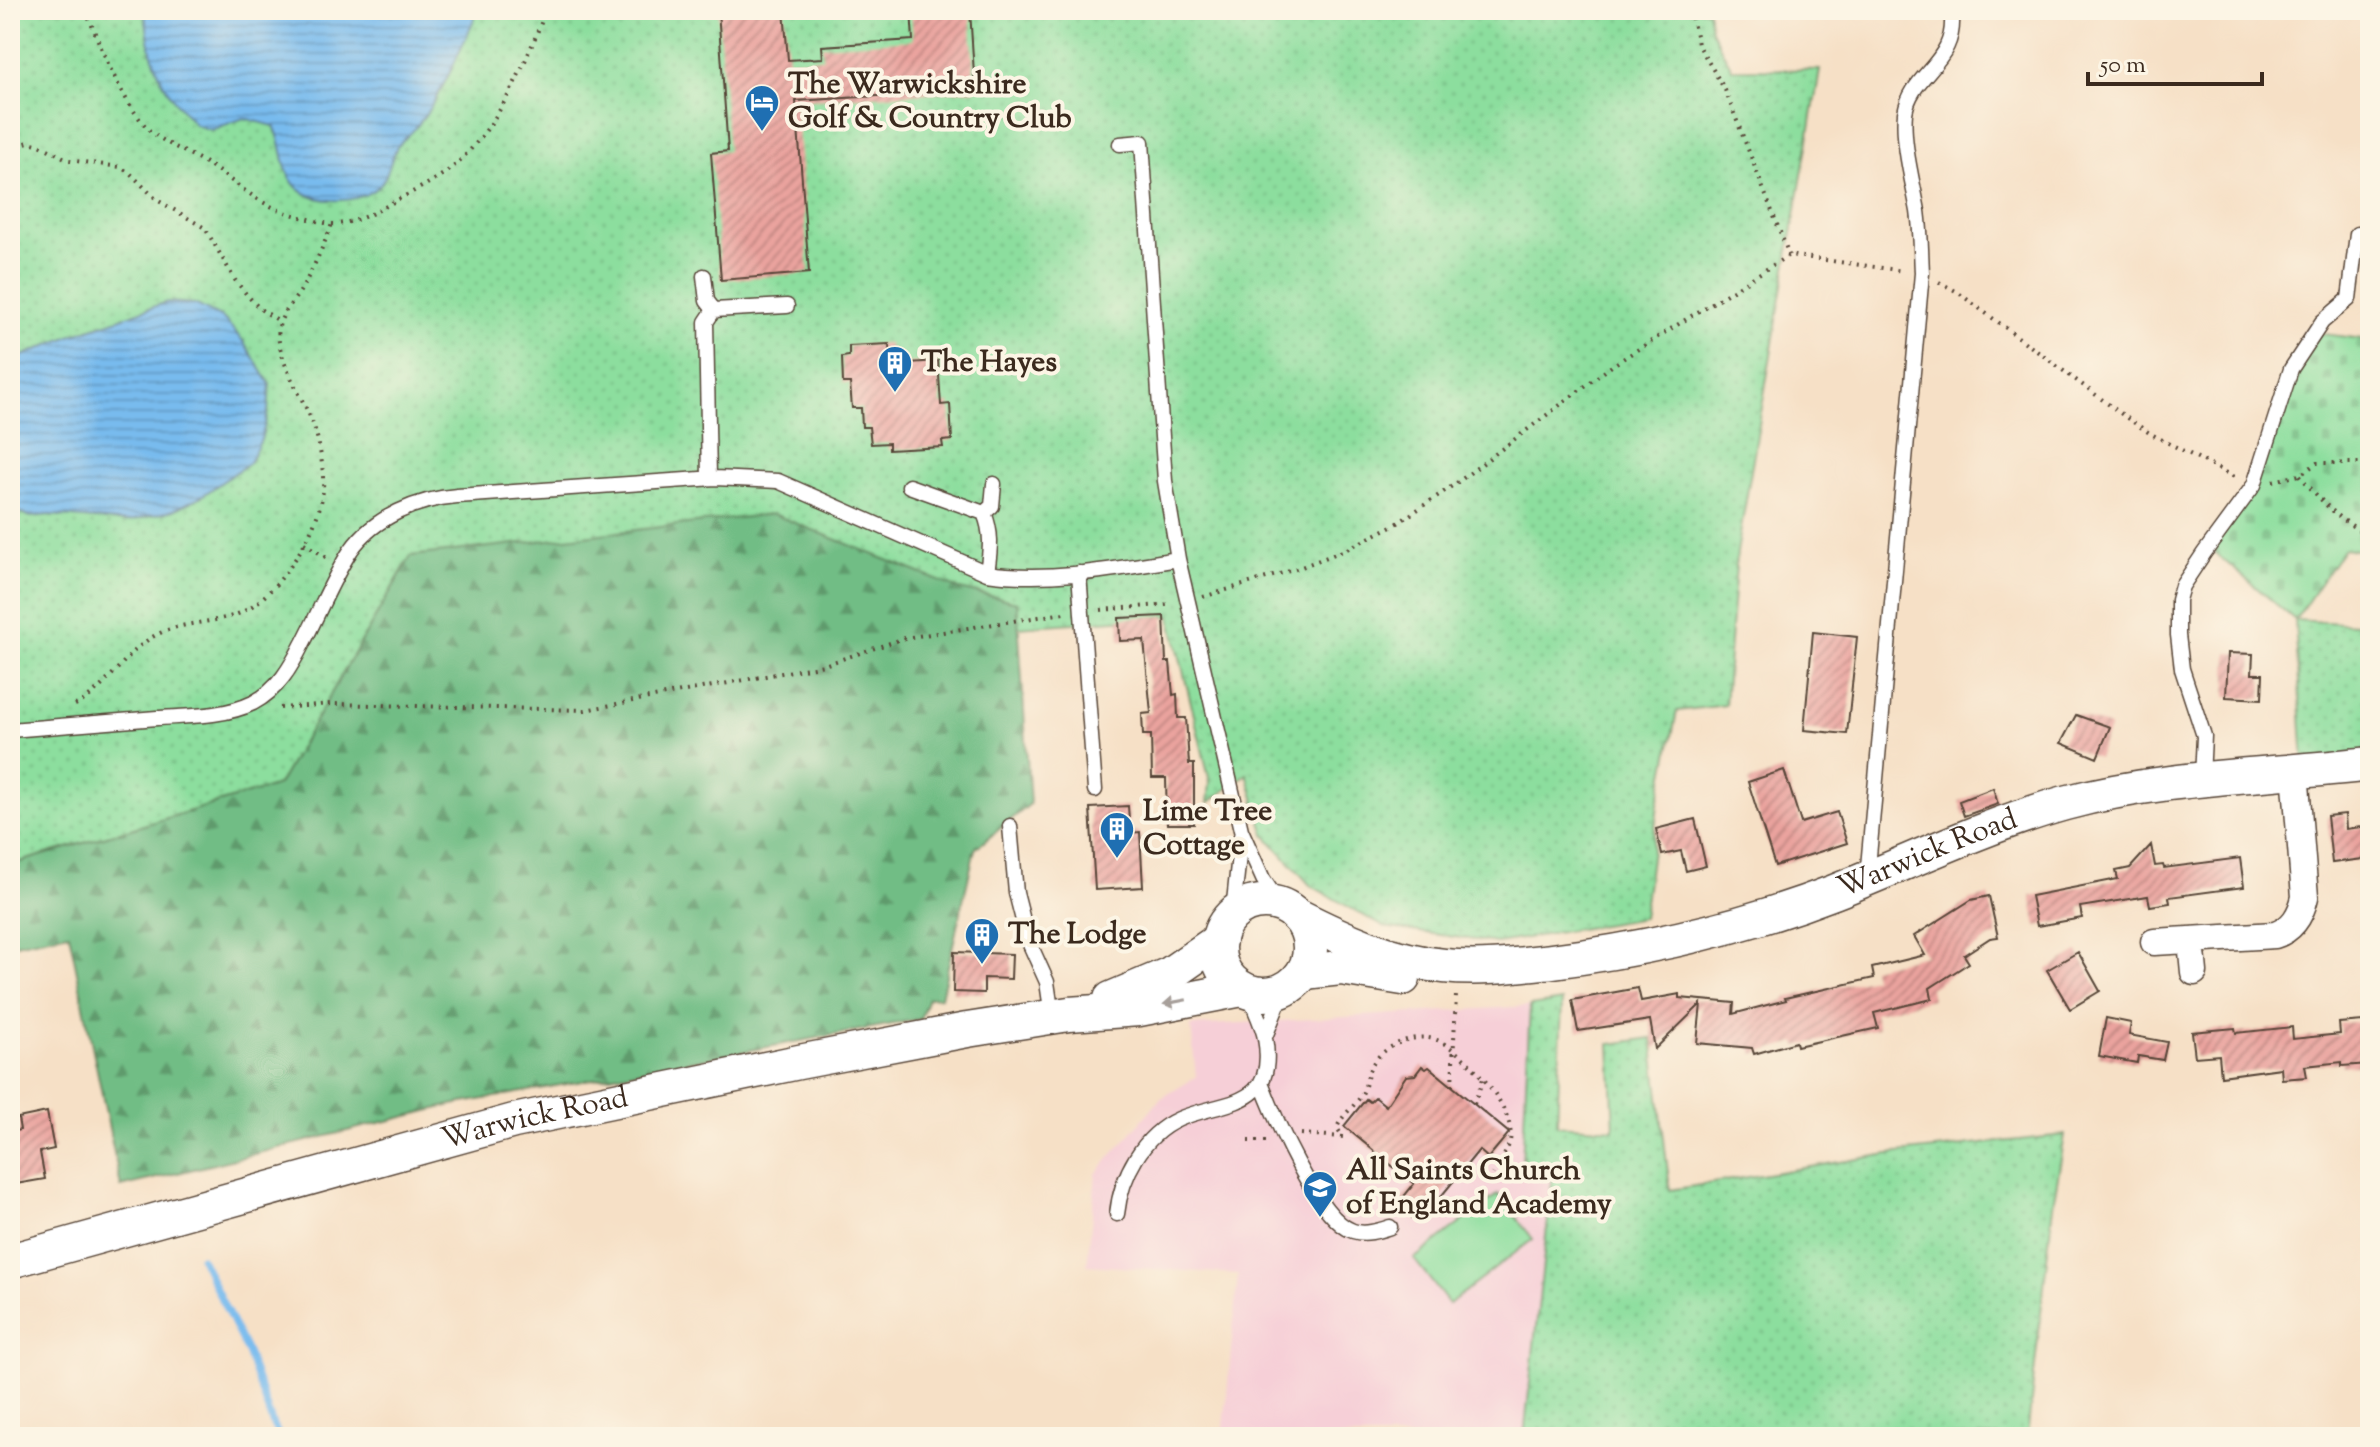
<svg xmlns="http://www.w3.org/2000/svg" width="2380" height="1447" font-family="'Sorts Mill Goudy',serif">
<defs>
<pattern id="grass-dots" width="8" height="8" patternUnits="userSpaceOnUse" patternTransform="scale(2)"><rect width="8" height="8" fill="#8cde9e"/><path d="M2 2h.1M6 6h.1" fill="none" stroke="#7abf88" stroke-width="1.8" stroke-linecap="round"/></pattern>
<pattern id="forest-firs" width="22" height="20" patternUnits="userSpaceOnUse" patternTransform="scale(2)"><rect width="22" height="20" fill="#71bd85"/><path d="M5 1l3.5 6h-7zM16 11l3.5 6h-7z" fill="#5e9a6c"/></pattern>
<pattern id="cemetery-stones" width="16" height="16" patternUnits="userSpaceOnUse" patternTransform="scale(2)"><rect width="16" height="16" fill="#8cde9e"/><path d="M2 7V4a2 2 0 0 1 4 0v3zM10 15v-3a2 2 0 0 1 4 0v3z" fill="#7abf88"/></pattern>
<pattern id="water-rules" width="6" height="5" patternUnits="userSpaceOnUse" patternTransform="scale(2)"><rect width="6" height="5" fill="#78bbee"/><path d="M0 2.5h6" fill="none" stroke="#6498c0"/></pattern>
<pattern id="building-hatch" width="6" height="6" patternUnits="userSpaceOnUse" patternTransform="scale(2)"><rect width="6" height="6" fill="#eaa39e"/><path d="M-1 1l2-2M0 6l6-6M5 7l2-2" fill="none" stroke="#bf8580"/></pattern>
</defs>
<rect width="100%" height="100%" fill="#fcf5e5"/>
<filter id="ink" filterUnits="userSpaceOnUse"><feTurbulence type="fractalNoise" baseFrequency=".0125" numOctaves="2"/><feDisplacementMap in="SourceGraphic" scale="16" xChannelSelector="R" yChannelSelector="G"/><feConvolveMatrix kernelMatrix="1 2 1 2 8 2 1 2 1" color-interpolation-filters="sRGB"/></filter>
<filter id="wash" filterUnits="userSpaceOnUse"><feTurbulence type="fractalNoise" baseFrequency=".006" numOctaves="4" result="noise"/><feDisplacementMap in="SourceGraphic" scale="32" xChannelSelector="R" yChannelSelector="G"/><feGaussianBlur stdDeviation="1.8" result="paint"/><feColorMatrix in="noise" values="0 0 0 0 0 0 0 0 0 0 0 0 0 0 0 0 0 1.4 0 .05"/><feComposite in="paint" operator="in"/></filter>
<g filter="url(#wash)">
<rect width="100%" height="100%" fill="#f6e0c6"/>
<!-- built -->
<path fill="#f6cfd7" d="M 1530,1006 L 1522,1162 L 1554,1163 L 1524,1437 L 1223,1437 L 1238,1274 L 1087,1265 L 1096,1174 L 1160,1099 L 1196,1077 L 1191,1026 Z"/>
<!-- grass -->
<path fill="url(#grass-dots)" stroke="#64845e" stroke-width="2" d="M 10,10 L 1708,10 L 1711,30 L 1732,69 L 1820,70 L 1737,552 L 1725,705 L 1677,711 L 1658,804 L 1643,918 L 1497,943 L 1384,927 L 1310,885 L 1265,835 L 1247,774 L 1208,803 L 1210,782 L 1170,616 L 1018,627 L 1017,602 L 959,589 L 411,556 L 278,785 L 10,865 Z
M 2295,620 L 2370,625 L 2370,755 L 2304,763 Z
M 1562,1001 L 1557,1125 L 1614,1129 L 1610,1044 L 1652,1038 L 1670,1190 L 1889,1154 L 2065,1135 L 2053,1205 L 2027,1437 L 1524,1437 L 1554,1163 L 1522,1163 L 1530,1006 Z"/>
<!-- forest -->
<path fill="url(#forest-firs)" stroke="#567452" stroke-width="2" d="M 773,514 L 959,589 L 1017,602 L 1030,804 L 975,849 L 941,997 L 928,998 L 920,1019 L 452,1105 L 121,1187 L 69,933 L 10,945 L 10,865 L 278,785 L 411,556 Z"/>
<!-- cemetery -->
<path fill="url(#cemetery-stones)" stroke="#64845e" stroke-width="2" d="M 2315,333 L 2370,340 L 2370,552 L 2344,548 L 2295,620 L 2208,547 L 2259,471 L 2291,369 Z"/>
<!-- pitch -->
<path fill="#8cde9e" stroke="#64845e" stroke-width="2" d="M 1498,1194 L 1533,1239 L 1449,1304 L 1414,1259 Z"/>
<!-- water -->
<path fill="url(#water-rules)" stroke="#5a7286" stroke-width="2" d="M 144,10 L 478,10 C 461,49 444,91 418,125 C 412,133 403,139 397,147 C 389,161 389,180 374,190 C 353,204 311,205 294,184 C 281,168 284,144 274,126 L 244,118 L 211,130 L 195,125 L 176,103 L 162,81 L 151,52 Z
M 167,302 L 195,304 L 224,319 L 244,342 L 270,384 L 268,412 L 261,440 L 249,463 L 202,496 L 174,510 L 127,522 L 50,515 L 31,517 L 10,509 L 10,361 L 75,334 Z"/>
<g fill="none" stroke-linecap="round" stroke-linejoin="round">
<!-- stream -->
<path stroke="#78bbee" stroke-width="7" d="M 201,1258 L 247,1352 L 273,1425 L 280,1437"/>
</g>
<g id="blocks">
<!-- building -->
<path fill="url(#building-hatch)" d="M 718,10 L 784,10 L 788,60 L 823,58 L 822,46 L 913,40 L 911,10 L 970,10 L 975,90 L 796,101 L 809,273 L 721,280 L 711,153 L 728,151 Z
M 889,344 L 890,362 L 894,364 L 938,361 L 941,405 L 950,404 L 952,440 L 942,441 L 943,447 L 889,450 L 889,443 L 871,444 L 869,427 L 862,427 L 861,408 L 852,408 L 850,383 L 843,383 L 842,357 L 849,356 L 849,346 Z
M 1164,616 L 1166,662 L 1170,662 L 1173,695 L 1177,694 L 1178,718 L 1186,718 L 1189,764 L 1194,764 L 1194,824 L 1167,824 L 1166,778 L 1152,778 L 1151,735 L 1143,735 L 1142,714 L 1151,713 L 1144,640 L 1120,641 L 1119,618 Z
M 1813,632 L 1857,637 L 1847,734 L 1804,730 Z
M 2228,653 L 2253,654 L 2252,674 L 2263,674 L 2262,699 L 2226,697 Z
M 2076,715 L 2110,727 L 2097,758 L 2061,743 Z
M 1784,770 L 1801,823 L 1837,812 L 1847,843 L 1775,866 L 1748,782 Z
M 1993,788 L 1998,804 L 1964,816 L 1959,801 Z
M 1128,806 L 1130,833 L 1140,832 L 1143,887 L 1095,890 L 1090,808 Z
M 2345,814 L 2346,829 L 2370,826 L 2370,858 L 2332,863 L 2327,816 Z
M 1695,819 L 1706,866 L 1686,871 L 1681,851 L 1662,855 L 1656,829 Z
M 2151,845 L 2155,866 L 2163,865 L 2164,868 L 2240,858 L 2244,887 L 2169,897 L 2170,903 L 2150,906 L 2148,896 L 2080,907 L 2082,918 L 2037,926 L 2031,896 L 2118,879 L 2116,871 L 2130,868 Z
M 1989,896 L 1998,937 L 1990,938 L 1964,955 L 1969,963 L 1930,988 L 1932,999 L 1874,1013 L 1878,1028 L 1797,1046 L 1796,1042 L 1754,1054 L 1752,1048 L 1697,1043 L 1701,1004 L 1655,1049 L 1650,1020 L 1578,1031 L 1572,1000 L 1638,988 L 1641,1001 L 1680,994 L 1680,998 L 1734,1003 L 1733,1014 L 1786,1000 L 1785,998 L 1874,978 L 1872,968 L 1925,955 L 1914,936 L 1971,900 Z
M 954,952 L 1012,954 L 1011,979 L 984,978 L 984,993 L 953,992 Z
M 2078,952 L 2100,991 L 2070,1009 L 2047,970 Z
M 2106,1018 L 2131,1023 L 2129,1035 L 2167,1042 L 2163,1060 L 2138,1056 L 2137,1063 L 2099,1056 Z
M 2363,1021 L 2365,1042 L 2370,1042 L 2370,1064 L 2342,1066 L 2342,1062 L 2305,1066 L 2307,1077 L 2282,1079 L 2281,1068 L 2221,1076 L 2219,1055 L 2195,1057 L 2192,1032 L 2235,1028 L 2236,1033 L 2292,1027 L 2293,1039 L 2340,1034 L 2339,1023 Z
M 1422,1066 L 1426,1069 L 1429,1067 L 1509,1133 L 1488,1158 L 1479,1150 L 1434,1205 L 1430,1201 L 1415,1220 L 1397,1205 L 1414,1184 L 1344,1126 L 1366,1099 L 1370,1102 L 1375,1097 L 1386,1106 L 1406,1076 L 1415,1075 Z
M 47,1112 L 54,1149 L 40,1152 L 45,1179 L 10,1185 L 10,1132 L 20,1130 L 18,1118 Z"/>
</g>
</g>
<g filter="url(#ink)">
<use href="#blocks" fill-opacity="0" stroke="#574537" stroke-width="2"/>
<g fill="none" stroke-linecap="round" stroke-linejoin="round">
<!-- service casing -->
<g stroke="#574537" stroke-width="17">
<path id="service" d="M 1120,144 L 1142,142 L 1165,481 L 1178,559
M 704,276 L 707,301 L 714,310
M 709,478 L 706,322 L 714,310 L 787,306
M 909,486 L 984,513 C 993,534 990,551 987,573
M 984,513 L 992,506 L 994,484
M 1079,573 L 1095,790
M 10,730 C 59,726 108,722 157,718 C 188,716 224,717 253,703 C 278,690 291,667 303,643 C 319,613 332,579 351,550 C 374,517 418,499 457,496 L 715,478 L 778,481 L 987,573 C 1050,582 1116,569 1178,559 L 1241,830 L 1263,879 L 1281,906
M 2202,778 L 2204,736 L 2182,669 L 2178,635 L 2178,600 L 2182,586 L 2204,553 L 2254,485 L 2291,369 L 2322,322 L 2349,299 L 2357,234
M 1010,826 L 1016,893 L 1028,940 L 1047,982 L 1052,1016
M 1867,878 L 1922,273 C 1921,253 1921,232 1918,211 C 1913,183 1902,142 1905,113 C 1911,72 1960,62 1951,10
M 1226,921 L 1234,902 L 1241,836
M 1265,1037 L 1278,1004 L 1291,986
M 1261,1082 C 1274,1116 1318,1220 1353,1231 C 1365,1235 1378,1231 1390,1227
M 1117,1214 C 1121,1176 1143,1135 1179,1119 C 1222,1100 1278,1110 1265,1038 C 1262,1023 1253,1007 1248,992"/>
</g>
<!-- minor casing -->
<g stroke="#574537" stroke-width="29">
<path id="minor" d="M 2191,941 L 2194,972
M 2154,942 L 2275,935 C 2293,929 2301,915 2305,897 L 2295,771"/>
</g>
<!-- tertiary casing -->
<g stroke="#574537" stroke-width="37">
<g id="tertiary">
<circle cx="1264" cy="948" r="46"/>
<path id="s1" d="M 1296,915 C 1343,939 1392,961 1444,966 C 1480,970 1517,965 1552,961 C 1647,949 1744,927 1834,892 C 1910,862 1986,825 2065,803 C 2165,776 2267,776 2370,764"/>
<path d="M 1304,972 L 1341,968 L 1403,978"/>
<path d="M 1111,999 L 1170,974 L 1219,940"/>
<path id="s2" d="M 10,1261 L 514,1121 L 799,1062 L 967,1030 L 1069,1014 L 1139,1009 L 1242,989"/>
</g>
</g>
<!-- path -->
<path stroke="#574537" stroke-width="4" stroke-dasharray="2 6" stroke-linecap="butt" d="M 86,10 C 99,44 127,116 157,136 C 175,149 197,156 215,169 C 250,193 261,207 305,218 C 314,220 325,224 335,224 C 357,223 378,211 397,200 C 416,190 437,180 454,166 C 499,126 525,65 546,10
M 1690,10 L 1698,44 L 1725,90 L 1789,255
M 10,147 L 29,142 L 40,145 L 69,160 L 120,167 L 130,173 L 157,200 L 205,228 L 235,280 L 247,295 L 260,309 L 281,322
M 1939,282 L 1956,291 L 2127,418 L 2151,434 L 2238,479
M 2300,475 C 2320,501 2340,521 2370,536
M 2273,481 L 2300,475 L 2317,463 L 2370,463
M 304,543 L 327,558
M 1203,597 L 1296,569 L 1345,550 L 1398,523 L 1458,482 L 1613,365 L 1789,255 L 1904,271
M 1101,610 L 1172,604
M 75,705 C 106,692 125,650 158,634 C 184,621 214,624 240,613 C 277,597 320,530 323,490 C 324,470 320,443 313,424 C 303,397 274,356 279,327 C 281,314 294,301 301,290 C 313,269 323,247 332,224
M 280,708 L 331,704 L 585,710 L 824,665 L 905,638 L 1064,613
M 1452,1086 L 1456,995
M 1474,1104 L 1483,1079
M 1301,1134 L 1343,1137 L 1337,1128 C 1342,1114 1355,1107 1362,1094 C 1369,1079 1365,1070 1380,1055 C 1394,1042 1418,1033 1437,1040 C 1465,1052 1517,1108 1510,1141 C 1507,1152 1499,1164 1493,1174
M 1248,1141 L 1266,1141"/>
<!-- service -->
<use href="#service" stroke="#fff" stroke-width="14"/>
<!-- minor -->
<use href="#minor" stroke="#fff" stroke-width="26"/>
<!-- tertiary -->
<use href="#tertiary" stroke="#fff" stroke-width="34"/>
</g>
<!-- one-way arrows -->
<defs><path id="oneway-solid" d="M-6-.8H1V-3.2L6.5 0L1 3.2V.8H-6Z" transform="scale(2)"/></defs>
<use fill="#a79f9a" href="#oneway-solid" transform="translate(1175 1002) rotate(169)"/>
</g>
<!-- icons -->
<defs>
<g id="hotel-pin" transform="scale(1.8)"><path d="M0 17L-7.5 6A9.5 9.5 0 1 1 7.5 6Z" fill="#1f6fb2" stroke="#fcf5e5"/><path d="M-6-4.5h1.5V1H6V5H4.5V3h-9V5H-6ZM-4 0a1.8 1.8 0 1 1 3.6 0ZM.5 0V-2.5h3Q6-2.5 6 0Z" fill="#fff"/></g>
<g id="building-pin" transform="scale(1.8)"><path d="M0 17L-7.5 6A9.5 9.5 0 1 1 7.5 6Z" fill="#1f6fb2" stroke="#fcf5e5"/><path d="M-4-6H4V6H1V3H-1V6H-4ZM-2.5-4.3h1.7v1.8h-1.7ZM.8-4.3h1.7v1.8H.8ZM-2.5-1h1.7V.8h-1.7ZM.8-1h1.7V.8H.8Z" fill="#fff"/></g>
<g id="school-pin" transform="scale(1.8)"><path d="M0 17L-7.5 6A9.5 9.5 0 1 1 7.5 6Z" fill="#1f6fb2" stroke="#fcf5e5"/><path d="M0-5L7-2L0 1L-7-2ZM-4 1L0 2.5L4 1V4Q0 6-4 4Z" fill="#fff"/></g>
</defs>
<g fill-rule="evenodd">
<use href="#hotel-pin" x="762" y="102"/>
<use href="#building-pin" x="895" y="363"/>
<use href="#building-pin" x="1117" y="829"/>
<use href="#building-pin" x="982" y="935"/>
<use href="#school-pin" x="1320" y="1188"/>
</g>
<g text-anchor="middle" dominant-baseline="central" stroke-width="8" stroke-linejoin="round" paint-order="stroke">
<!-- poi labels -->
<g font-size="30" font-weight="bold" fill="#3b2a1e" stroke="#fcf5e5" text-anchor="start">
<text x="788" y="85">The Warwickshire<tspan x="788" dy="34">Golf &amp; Country Club</tspan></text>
<text x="921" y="363">The Hayes</text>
<text x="1143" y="812">Lime Tree<tspan x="1143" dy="34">Cottage</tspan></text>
<text x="1008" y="935">The Lodge</text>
<text x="1346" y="1171">All Saints Church<tspan x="1346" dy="34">of England Academy</tspan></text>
</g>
<!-- street labels -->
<g font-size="30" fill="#3b2a1e" stroke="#fcf5e5">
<text stroke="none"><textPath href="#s1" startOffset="658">Warwick Road</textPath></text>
<text stroke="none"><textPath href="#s2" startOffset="544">Warwick Road</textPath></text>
</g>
</g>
<!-- margin -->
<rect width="2380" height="1447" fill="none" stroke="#fcf5e5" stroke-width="40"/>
<!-- scale -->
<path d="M2088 72v12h174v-12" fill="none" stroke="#3b2a1e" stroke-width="4"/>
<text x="2100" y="72" font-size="24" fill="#3b2a1e" stroke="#fcf5e5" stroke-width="6" paint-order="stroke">50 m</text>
</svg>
